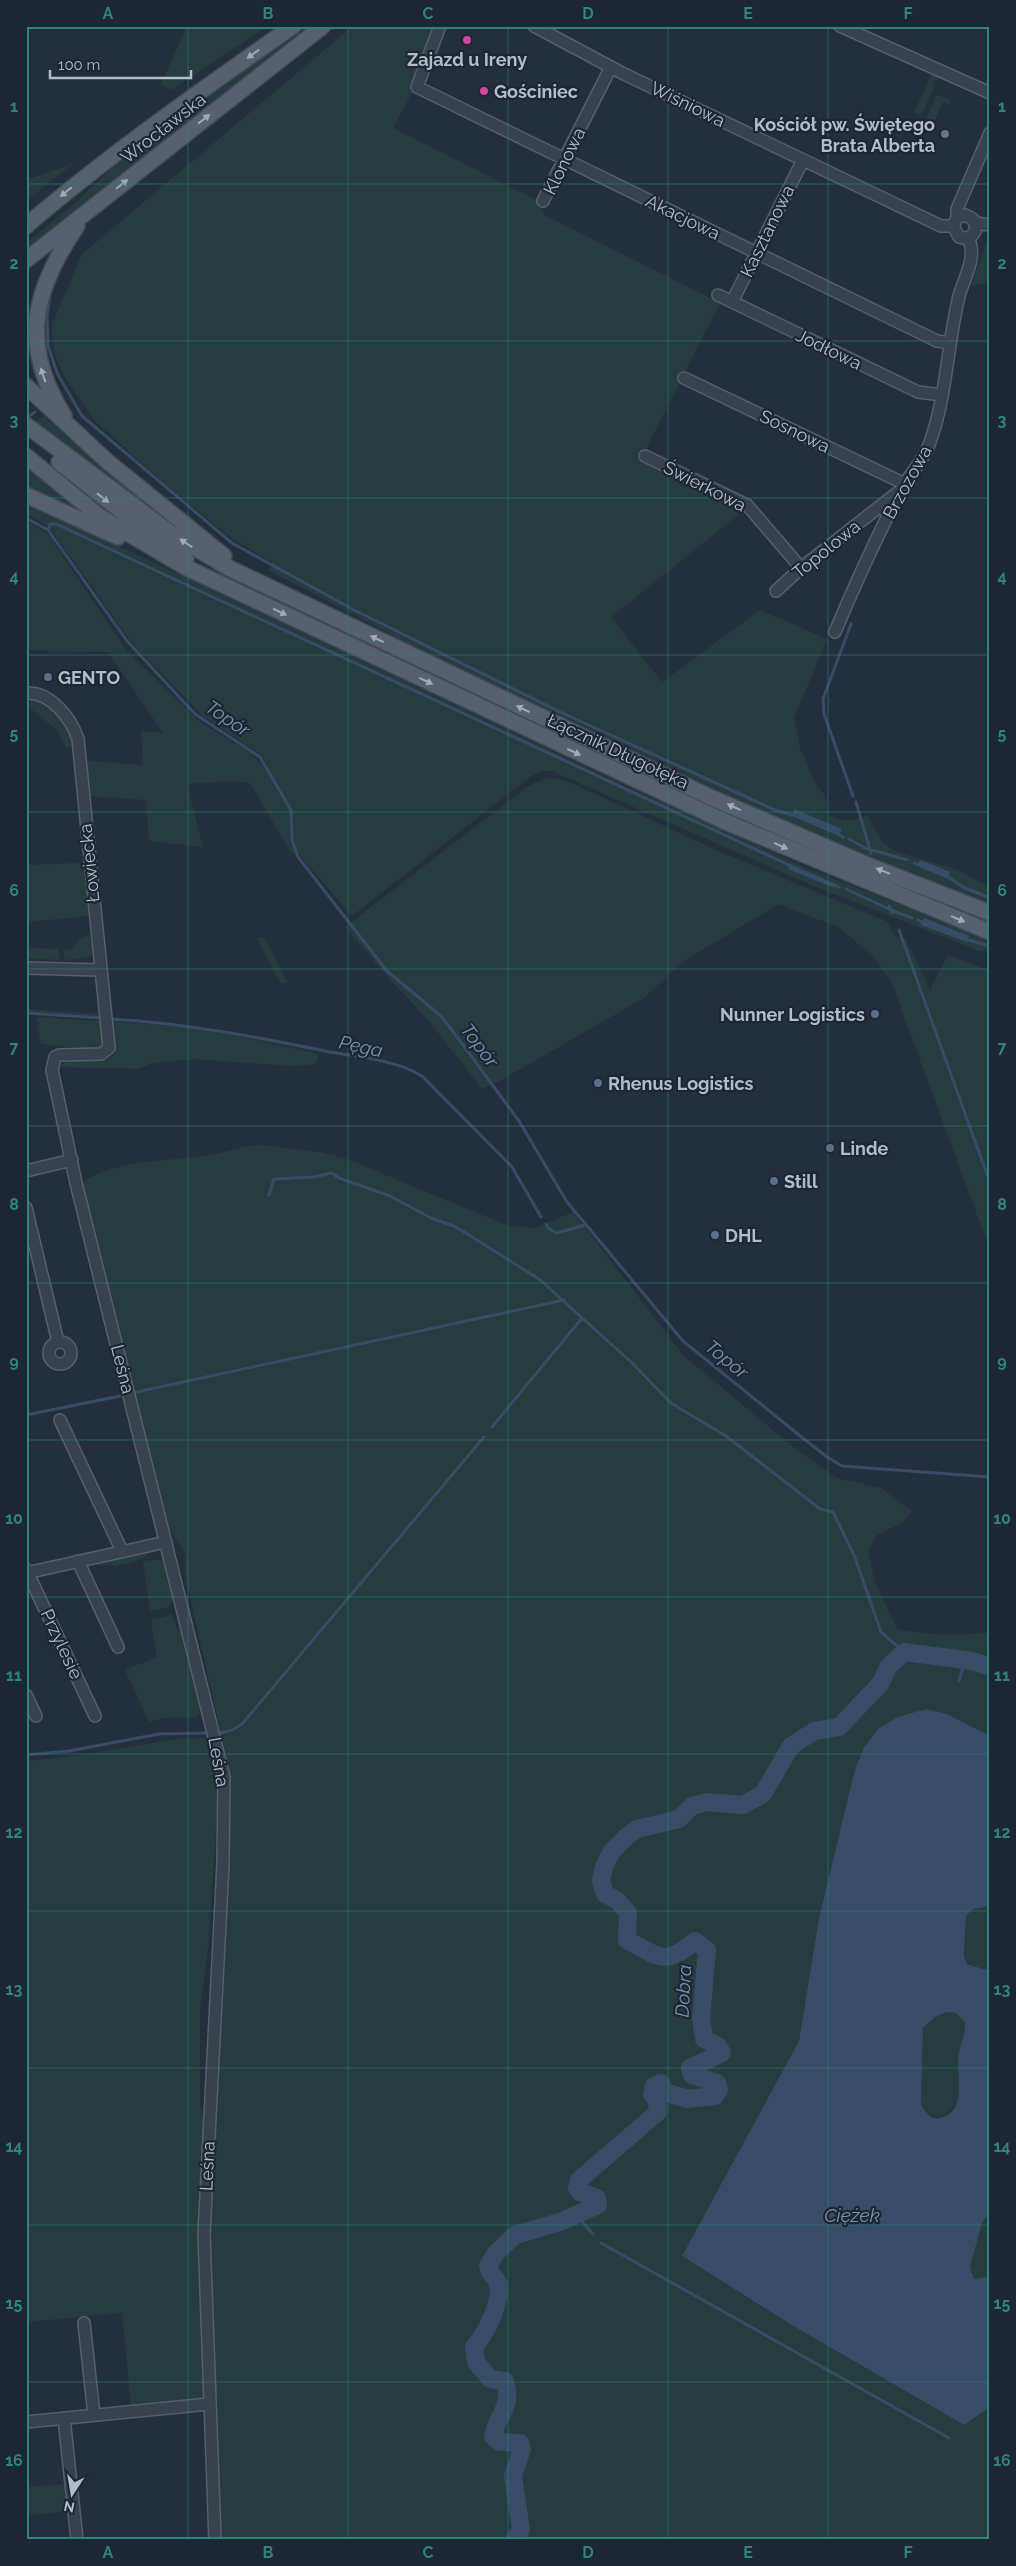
<svg xmlns="http://www.w3.org/2000/svg" width="1016" height="2566" font-family="Raleway,sans-serif">
<rect width="100%" height="100%" fill="#242f3e"/>
<!-- green -->
<path fill="#263c3f" d="M 187,26 L 268,26 L 171,90 L 161,84 Z
M 305,26 L 313,26 L 26,253 L 26,243 L 73,205 L 144,137 Z
M 353,26 L 433,26 L 413,91 L 393,128 L 535,199 L 546,216 L 720,303 L 641,459 L 747,508 L 611,617 L 662,682 L 760,610 L 827,639 L 794,718 L 800,748 L 816,784 L 825,796 L 829,815 L 844,821 L 868,816 L 882,842 L 897,852 L 958,870 L 990,888 L 990,903 L 830,840 L 749,805 L 411,645 L 268,570 L 272,562 L 231,538 L 160,480 L 96,422 L 66,380 L 54,353 L 52,324 L 82,254 Z
M 932,73 L 939,76 L 937,81 L 931,81 L 935,84 L 921,117 L 914,113 Z
M 940,95 L 950,100 L 951,106 L 943,102 L 934,122 L 926,119 L 936,96 Z
M 73,164 L 26,201 L 26,180 Z
M 990,232 L 990,282 L 971,286 Z
M 44,416 L 187,537 L 33,423 Z
M 26,464 L 94,519 L 26,489 Z
M 26,502 L 632,789 L 807,868 L 990,940 L 990,950 L 979,951 L 809,884 L 552,771 L 540,771 L 523,782 L 352,916 L 298,853 L 291,853 L 250,783 L 234,781 L 187,784 L 203,847 L 149,841 L 146,800 L 88,796 L 86,761 L 143,765 L 141,731 L 163,733 L 108,652 L 26,650 L 26,520 L 49,535 L 126,650 L 200,722 L 251,753 L 264,767 L 268,765 L 260,754 L 204,717 L 134,646 L 49,527 L 26,513 Z
M 32,698 C 50,700 76,729 72,747 L 66,748 L 58,731 L 29,707 Z
M 547,778 L 565,780 L 714,849 L 888,922 L 894,935 L 906,939 L 930,990 L 948,955 L 990,971 L 990,1250 L 891,981 L 872,955 L 838,927 L 779,904 L 684,961 L 644,998 L 505,1078 L 482,1089 L 429,1021 L 384,973 L 345,927 L 528,786 Z
M 77,863 L 82,864 L 90,916 L 26,922 L 26,865 Z
M 90,935 L 93,954 L 90,957 L 65,960 L 63,949 L 70,950 L 82,937 Z
M 264,937 L 287,982 L 281,984 L 257,938 Z
M 26,948 L 59,949 L 59,960 L 26,958 Z
M 26,1009 L 100,1014 L 100,1017 L 26,1012 Z
M 36,1017 L 102,1021 L 103,1045 L 96,1049 L 41,1044 Z
M 109,1021 L 202,1028 L 319,1054 L 315,1065 L 291,1066 L 195,1059 L 152,1063 L 139,1069 L 58,1067 L 69,1058 C 84,1061 100,1065 114,1055 L 116,1048 Z
M 260,1145 L 320,1152 L 347,1159 L 509,1226 L 536,1228 L 573,1212 L 684,1356 L 797,1450 L 837,1478 L 881,1488 L 912,1511 L 902,1523 L 877,1535 L 868,1551 L 875,1583 L 898,1630 L 943,1635 L 990,1633 L 990,1736 L 947,1714 L 863,1749 L 854,1773 L 819,1918 L 799,2041 L 682,2256 L 790,2324 L 964,2425 L 990,2407 L 990,2540 L 220,2540 L 209,2220 L 227,1904 L 230,1790 L 227,1760 L 185,1575 L 185,1554 L 167,1525 L 144,1442 L 81,1184 C 111,1158 176,1162 215,1154 C 231,1151 244,1146 260,1145 Z
M 149,1553 C 137,1566 113,1567 96,1564 Z
M 164,1559 L 173,1598 L 169,1607 L 150,1611 L 143,1561 Z
M 171,1615 L 174,1618 L 177,1629 L 181,1629 L 202,1709 L 197,1717 L 164,1718 L 149,1722 L 125,1670 L 157,1657 L 151,1620 Z
M 205,1738 L 219,1780 L 209,1941 L 200,2009 L 200,2105 L 205,2126 L 205,2397 L 201,2401 L 131,2407 L 122,2313 L 26,2322 L 26,1761 L 82,1755 L 175,1739 Z
M 987,1905 L 990,1906 L 990,1968 C 981,1970 970,1968 965,1960 L 966,1916 L 973,1909 Z
M 947,2012 L 956,2013 L 965,2022 C 966,2034 960,2044 958,2057 C 955,2084 969,2098 941,2118 C 930,2117 927,2114 921,2105 L 923,2028 L 935,2017 Z
M 986,2217 L 990,2217 L 990,2276 L 974,2279 L 970,2267 L 982,2223 Z
M 64,2484 L 67,2512 L 26,2515 L 26,2487 Z"/>
<!-- water -->
<path fill="#394c67" fill-rule="evenodd" d="M 794,809 L 842,829 L 839,836 L 792,816 Z
M 920,860 L 950,872 L 948,879 L 917,866 Z
M 790,864 L 836,884 L 834,888 L 788,869 Z
M 924,918 L 969,936 L 967,942 L 921,925 Z
M 926,1709 L 947,1714 L 990,1736 L 990,1906 L 973,1909 L 966,1916 L 964,1956 L 967,1964 L 983,1969 L 990,1968 L 990,2217 L 986,2217 L 982,2223 L 970,2267 L 974,2279 L 990,2276 L 990,2407 L 964,2425 L 790,2324 L 682,2256 L 799,2041 L 819,1918 L 854,1773 L 863,1749 L 879,1728 L 898,1717 ZM 947,2012 L 956,2013 L 965,2022 C 966,2034 960,2044 958,2056 C 956,2074 968,2113 939,2118 C 930,2119 926,2112 921,2105 L 923,2028 L 935,2017 Z"/>
<g fill="none" stroke-linecap="round" stroke-linejoin="round">
<!-- stream -->
<path stroke="#394c67" stroke-width="3" d="M 53,285 L 57,276
M 50,295 L 47,316 L 48,346 L 57,373 L 82,416 L 232,543 L 354,610 L 558,711 L 775,810 L 792,815
M 29,416 L 35,412
M 26,518 L 48,530 L 127,641 L 195,714 L 260,757 L 291,810 L 292,840 L 298,857 L 387,971 L 441,1016 L 452,1030 L 519,1121 L 567,1202 L 683,1341 L 799,1435 L 827,1457 L 842,1466 L 990,1477
M 48,530 L 50,524 L 56,524 L 789,865
M 851,624 L 823,699 L 824,714 L 853,796
M 856,802 L 871,853
M 839,835 L 843,837
M 849,839 L 865,848 L 907,860
M 914,863 L 918,864
M 948,877 L 963,887 L 990,898
M 835,885 L 839,887
M 846,889 L 891,910
M 889,906 L 892,913
M 891,910 L 912,918
M 918,920 L 922,922
M 899,930 L 990,1183
M 968,940 L 990,946
M 26,1013 L 102,1018
M 110,1019 C 185,1023 257,1037 330,1052 C 359,1057 396,1060 422,1076 L 512,1167 L 541,1217
M 269,1195 L 274,1179 L 313,1177 L 332,1173 L 339,1178 L 390,1196 L 431,1218 L 456,1227 L 539,1279 L 631,1362 L 671,1403 L 726,1436 L 820,1509 L 833,1512 L 854,1555 L 881,1632 L 904,1652
M 546,1224 L 549,1229 L 557,1233 L 585,1225
M 132,1393 L 564,1300
M 26,1415 L 120,1396
M 492,1427 L 582,1318
M 959,1681 L 965,1660
M 220,1733 L 232,1730 L 242,1724 L 484,1437
M 26,1755 L 69,1751 L 159,1734 L 209,1733
M 577,2216 L 593,2234
M 501,2238 L 506,2243
M 601,2243 L 949,2438"/>
<!-- river -->
<path stroke="#394c67" stroke-width="18" d="M 514,2540 L 521,2530 L 513,2476 L 522,2449 L 520,2443 L 500,2442 L 493,2437 C 497,2412 513,2410 505,2381 L 490,2379 L 476,2362 L 474,2347 C 485,2335 503,2300 498,2283 C 495,2276 489,2274 488,2266 L 496,2253 L 515,2235 L 560,2222 L 598,2205 L 597,2198 L 580,2192 L 577,2188 L 579,2180 L 658,2112 L 657,2101 L 652,2094 L 654,2086 L 661,2083 L 664,2092 L 688,2099 L 715,2096 L 719,2090 L 717,2083 L 692,2075 L 690,2068 L 722,2053 L 718,2046 L 704,2039 L 701,2018 L 707,1950 L 695,1941 C 664,1967 659,1957 627,1940 L 628,1913 L 617,1900 L 605,1894 L 601,1881 L 604,1867 L 612,1851 L 625,1838 L 637,1829 L 679,1819 L 692,1806 L 707,1802 L 743,1805 L 763,1794 L 791,1746 L 814,1731 L 839,1727 L 881,1683 L 888,1667 L 904,1652 L 973,1661 L 990,1667"/>
<!-- minor casing -->
<g stroke="#565f6c" stroke-width="14">
<path id="minor" d="M 440,26 L 417,87 L 937,341 L 950,343
M 534,26 L 622,73 L 941,226 L 953,226
M 840,26 L 990,93
M 543,201 L 611,67
M 957,218 L 965,215 L 973,219 L 976,228 C 974,236 968,240 959,237 L 953,226 L 957,218 L 957,209 L 990,133
M 976,223 L 990,225
M 718,295 L 918,392 L 942,395
M 732,302 L 803,160
M 684,378 L 905,484
M 645,456 L 747,505 L 801,568
M 776,591 L 801,568 L 897,493
M 835,632 C 855,584 876,539 899,493 C 908,476 922,463 929,445 C 947,397 947,345 959,296 C 964,278 978,256 968,238
M 26,693 C 50,691 71,718 78,739 L 109,1048 L 101,1054 L 59,1055 L 55,1057 L 52,1070 L 76,1183 L 224,1777 L 223,1864 L 204,2234 L 215,2540
M 26,968 L 100,970
M 26,1171 L 72,1160
M 26,1208 L 58,1342
M49 1353a11 11 0 1 1 22 0a11 11 0 1 1-22 0Z
M 60,1420 L 122,1551
M 78,1561 L 118,1647
M 26,1569 L 95,1716
M 26,1573 L 166,1542
M 26,1695 L 36,1716
M 84,2323 L 94,2415
M 64,2418 L 77,2540
M 26,2422 L 209,2404"/>
</g>
<!-- major casing -->
<g stroke="#414a57" stroke-width="18">
<path id="major" d="M 26,226 C 111,153 202,90 293,26
M 26,260 L 323,26
M 26,386 L 108,462 L 224,556
M 64,416 C 20,345 32,292 77,226
M 26,425 L 172,534 L 229,568 L 710,797 L 865,864 L 990,913
M 26,456 L 99,516 L 185,567 L 726,822 L 990,932
M 59,462 L 140,526 L 186,559
M 26,495 L 118,537"/>
</g>
<!-- minor -->
<use href="#minor" stroke="#38414e" stroke-width="11"/>
<!-- major -->
<use href="#major" stroke="#56606e" stroke-width="15"/>
</g>
<!-- one-way arrows -->
<defs><path id="oneway-solid" d="M-6-.8H1V-3.2L6.5 0L1 3.2V.8H-6Z" transform="scale(1.25)"/></defs>
<g fill="#a1aab7">
<use href="#oneway-solid" transform="translate(253 54) rotate(145)"/>
<use href="#oneway-solid" transform="translate(204 119) rotate(-38)"/>
<use href="#oneway-solid" transform="translate(122 184) rotate(-39)"/>
<use href="#oneway-solid" transform="translate(66 192) rotate(141)"/>
<use href="#oneway-solid" transform="translate(43 375) rotate(-108)"/>
<use href="#oneway-solid" transform="translate(103 498) rotate(38)"/>
<use href="#oneway-solid" transform="translate(186 543) rotate(-147)"/>
<use href="#oneway-solid" transform="translate(280 612) rotate(26)"/>
<use href="#oneway-solid" transform="translate(377 639) rotate(-155)"/>
<use href="#oneway-solid" transform="translate(426 681) rotate(25)"/>
<use href="#oneway-solid" transform="translate(523 709) rotate(-155)"/>
<use href="#oneway-solid" transform="translate(574 752) rotate(25)"/>
<use href="#oneway-solid" transform="translate(734 807) rotate(-156)"/>
<use href="#oneway-solid" transform="translate(781 846) rotate(24)"/>
<use href="#oneway-solid" transform="translate(883 871) rotate(-158)"/>
<use href="#oneway-solid" transform="translate(958 919) rotate(22)"/>
</g>
<!-- grid -->
<path fill="none" stroke="#308480" stroke-width="1" stroke-opacity="0.55" d="M 188,26 L 188,2540M 348,26 L 348,2540M 508,26 L 508,2540M 668,26 L 668,2540M 828,26 L 828,2540M 26,184 L 990,184M 26,341 L 990,341M 26,498 L 990,498M 26,655 L 990,655M 26,812 L 990,812M 26,969 L 990,969M 26,1126 L 990,1126M 26,1283 L 990,1283M 26,1440 L 990,1440M 26,1597 L 990,1597M 26,1754 L 990,1754M 26,1911 L 990,1911M 26,2068 L 990,2068M 26,2225 L 990,2225M 26,2382 L 990,2382"/>
<!-- markers -->
<g fill="#d1479c" stroke="#1d2633" stroke-width="2">
<circle cx="467" cy="40" r="5"/>
<circle cx="484" cy="91" r="5"/>
</g>
<circle fill="#6b7280" stroke="#1d2633" stroke-width="2" cx="945" cy="134" r="5"/>
<g fill="#5c6f8a" stroke="#1d2633" stroke-width="2">
<circle cx="48" cy="677" r="5"/>
<circle cx="875" cy="1014" r="5"/>
<circle cx="598" cy="1083" r="5"/>
<circle cx="830" cy="1148" r="5"/>
<circle cx="774" cy="1181" r="5"/>
<circle cx="715" cy="1235" r="5"/>
</g>
<g text-anchor="middle" dominant-baseline="central" stroke-width="4.5" stroke-linejoin="round" paint-order="stroke">
<!-- poi labels -->
<g font-size="18" font-weight="bold" fill="#b4bcc9" stroke="#1d2633" text-anchor="start">
<text x="467" y="59" text-anchor="middle">Zajazd u Ireny</text>
<text x="494" y="91">Gościniec</text>
<text x="935" y="124" text-anchor="end">Kościół pw. Świętego<tspan x="935" dy="21">Brata Alberta</tspan></text>
<text x="58" y="677">GENTO</text>
<text x="865" y="1014" text-anchor="end">Nunner Logistics</text>
<text x="608" y="1083">Rhenus Logistics</text>
<text x="840" y="1148">Linde</text>
<text x="784" y="1181">Still</text>
<text x="725" y="1235">DHL</text>
</g>
<!-- street labels -->
<g font-size="18" fill="#b4bcc9" stroke="#1d2633">
<text transform="translate(688 104) rotate(26)">Wiśniowa</text>
<text transform="translate(163 128) rotate(-38)">Wrocławska</text>
<text transform="translate(564 161) rotate(-64)">Klonowa</text>
<text transform="translate(683 217) rotate(26)">Akacjowa</text>
<text transform="translate(767 231) rotate(-64)">Kasztanowa</text>
<text transform="translate(829 349) rotate(26)">Jodłowa</text>
<text transform="translate(795 431) rotate(26)">Sosnowa</text>
<text transform="translate(907 482) rotate(-61)">Brzozowa</text>
<text transform="translate(705 486) rotate(27)">Świerkowa</text>
<text transform="translate(826 549) rotate(-39)">Topolowa</text>
<text transform="translate(618 751) rotate(25)">Łącznik Długołęka</text>
<text transform="translate(89 863) rotate(-96)">Łowiecka</text>
<text transform="translate(123 1369) rotate(76)">Leśna</text>
<text transform="translate(62 1644) rotate(65)">Przylesie</text>
<text transform="translate(219 1762) rotate(80)">Leśna</text>
<text transform="translate(207 2166) rotate(-87)">Leśna</text>
</g>
<!-- water labels -->
<g font-size="19" font-style="italic" fill="#7c92b1" stroke="#1d2633">
<text transform="translate(228 718) rotate(34)">Topór</text>
<text transform="translate(480 1045) rotate(53)">Topór</text>
<text transform="translate(361 1046) rotate(12)">Pęga</text>
<text transform="translate(727 1359) rotate(39)">Topór</text>
<text transform="translate(683 1991) rotate(-87)">Dobra</text>
<text x="852" y="2215">Ciężek</text>
</g>
</g>
<!-- border -->
<rect width="1016" height="2566" fill="none" stroke="#1d2633" stroke-width="55"/>
<!-- north arrow -->
<g transform="translate(72 2494) rotate(192)" stroke="#1d2633" stroke-width="4" paint-order="stroke">
<path d="M0-4L9 19L0 12L-9 19Z" fill="#b4bcc9"/>
<text y="-8" font-size="14" font-weight="bold" text-anchor="middle" fill="#b4bcc9">N</text>
</g>
<!-- scale -->
<path d="M50 70v8h141v-8" fill="none" stroke="#b4bcc9" stroke-width="2.5"/>
<text x="58" y="70" font-size="15" fill="#b4bcc9" stroke="#1d2633" stroke-width="4" paint-order="stroke">100 m</text>
<rect x="28" y="28" width="960" height="2510" fill="none" stroke="#308480" stroke-width="2"/>
<g font-size="16" text-anchor="middle" font-weight="bold" fill="#308480">
<text x="108" y="19">A</text>
<text x="268" y="19">B</text>
<text x="428" y="19">C</text>
<text x="588" y="19">D</text>
<text x="748" y="19">E</text>
<text x="908" y="19">F</text>
<text x="14" y="112">1</text>
<text x="1002" y="112">1</text>
<text x="14" y="269">2</text>
<text x="1002" y="269">2</text>
<text x="14" y="426">3</text>
<text x="1002" y="426">3</text>
<text x="14" y="582">4</text>
<text x="1002" y="582">4</text>
<text x="14" y="739">5</text>
<text x="1002" y="739">5</text>
<text x="14" y="896">6</text>
<text x="1002" y="896">6</text>
<text x="14" y="1053">7</text>
<text x="1002" y="1053">7</text>
<text x="14" y="1210">8</text>
<text x="1002" y="1210">8</text>
<text x="14" y="1367">9</text>
<text x="1002" y="1367">9</text>
<text x="14" y="1524">10</text>
<text x="1002" y="1524">10</text>
<text x="14" y="1681">11</text>
<text x="1002" y="1681">11</text>
<text x="14" y="1838">12</text>
<text x="1002" y="1838">12</text>
<text x="14" y="1995">13</text>
<text x="1002" y="1995">13</text>
<text x="14" y="2152">14</text>
<text x="1002" y="2152">14</text>
<text x="14" y="2309">15</text>
<text x="1002" y="2309">15</text>
<text x="14" y="2466">16</text>
<text x="1002" y="2466">16</text>
<text x="108" y="2558">A</text>
<text x="268" y="2558">B</text>
<text x="428" y="2558">C</text>
<text x="588" y="2558">D</text>
<text x="748" y="2558">E</text>
<text x="908" y="2558">F</text>
</g>
</svg>
